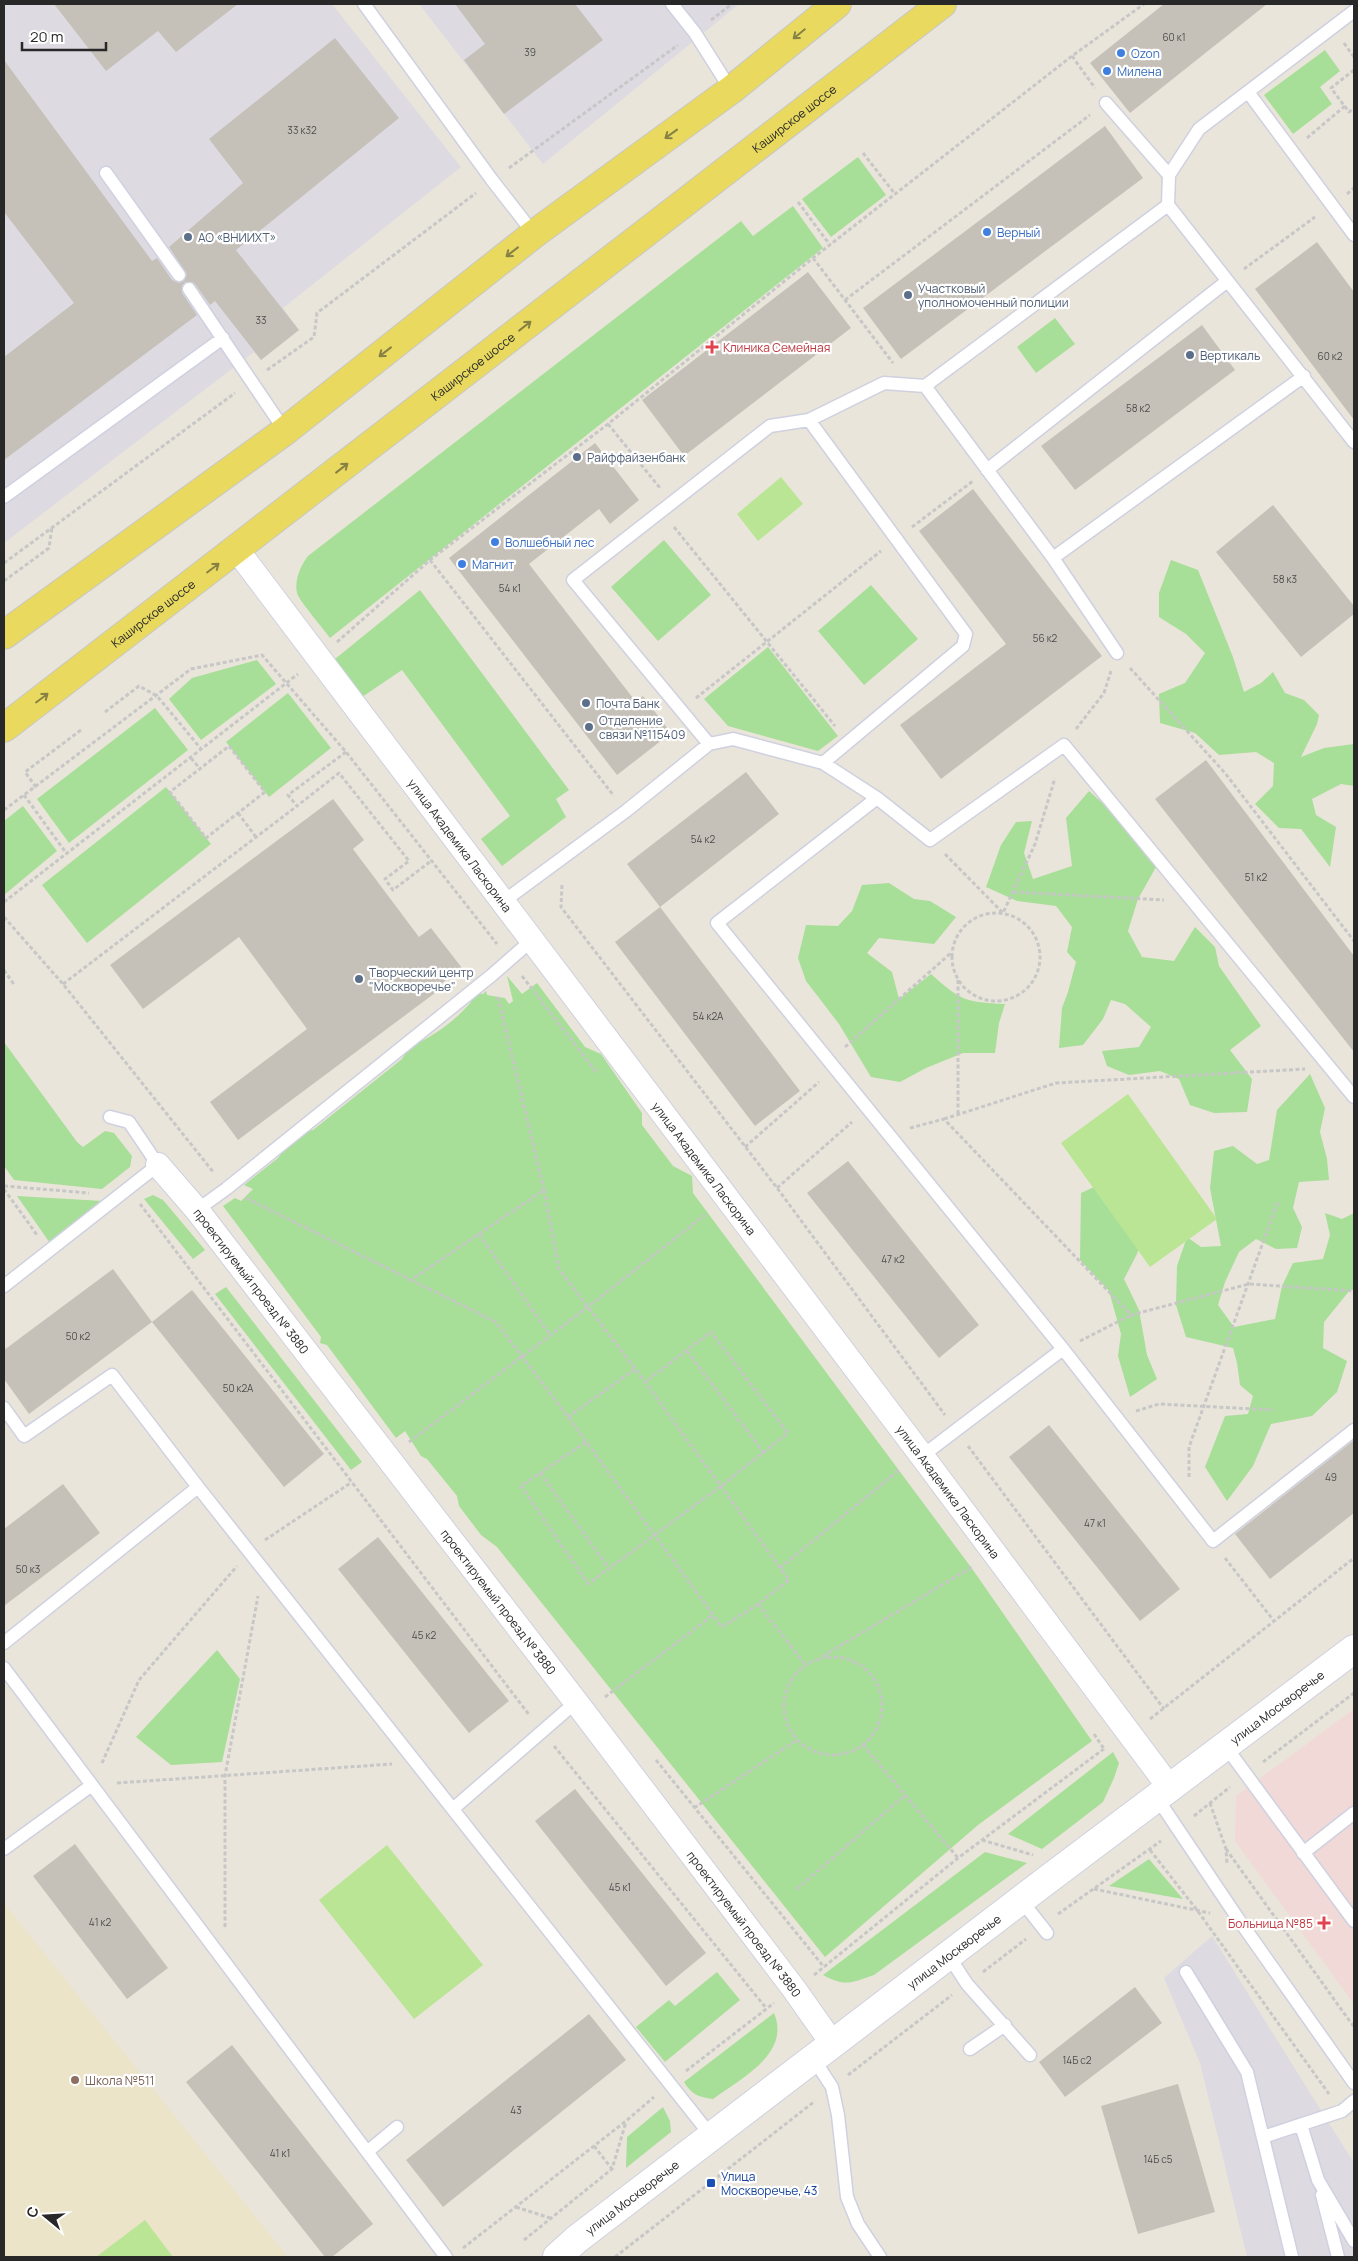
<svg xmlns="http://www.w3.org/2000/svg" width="1358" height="2261" font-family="Manrope,sans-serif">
<rect width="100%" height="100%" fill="#eae5da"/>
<!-- industrial -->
<path fill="#dddae2" d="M 4,4 L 332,4 L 461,167 L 283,308 L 299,330 L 261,360 L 254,352 L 4,543 Z
M 419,4 L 739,4 L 543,164 Z
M 1212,1936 L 1354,2163 L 1354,2257 L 1247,2257 L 1200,2063 L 1164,1978 Z"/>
<!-- education -->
<path fill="#ebe4c9" d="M 4,1903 L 288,2257 L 4,2257 Z"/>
<!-- medical -->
<path fill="#f1d9d7" d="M 1354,1709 L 1354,2004 L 1235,1841 L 1236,1796 Z"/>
<!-- green -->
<path fill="#a7de98" d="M 1325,50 L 1340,71 L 1320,87 L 1332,104 L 1293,134 L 1264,95 Z
M 858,157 L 886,195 L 831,237 L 802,199 Z
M 793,206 L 823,248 L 330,638 C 323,628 300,602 297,593 C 294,580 301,565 308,556 L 741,221 L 753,236 Z
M 1055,318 L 1075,344 L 1036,373 L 1017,347 Z
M 664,540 L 711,595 L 658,641 L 611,587 Z
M 1171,560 L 1198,570 L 1233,657 L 1244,692 L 1261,683 L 1273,672 L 1285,693 L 1304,700 L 1319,715 L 1317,724 L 1301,757 L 1324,748 L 1354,744 L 1354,786 L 1341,784 L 1312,799 L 1316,815 L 1336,827 L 1330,867 L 1301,829 L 1279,828 L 1255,804 L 1273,786 L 1274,763 L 1256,752 L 1219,755 L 1195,733 L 1160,723 L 1159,694 L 1185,683 L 1205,653 L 1186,634 L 1159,617 L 1159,593 Z
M 871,585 L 918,639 L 864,685 L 818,631 Z
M 420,590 L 569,790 L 556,799 L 566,817 L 502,866 L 481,839 L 510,816 L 402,670 L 362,697 L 335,659 Z
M 768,647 L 838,736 L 818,751 L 728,726 L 704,699 Z
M 257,660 L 276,684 L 201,740 L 169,699 L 192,678 Z
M 288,693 L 331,748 L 269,797 L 226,742 Z
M 155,708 L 188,750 L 69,843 L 37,799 Z
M 166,787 L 211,844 L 87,943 L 42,885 Z
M 1089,791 L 1145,841 L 1156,867 L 1138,899 L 1128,931 L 1142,957 L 1174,961 L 1195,927 L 1215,947 L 1219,966 L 1261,1026 L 1230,1050 L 1252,1079 L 1247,1112 L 1214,1113 L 1190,1105 L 1179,1079 L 1160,1071 L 1129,1075 L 1107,1066 L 1102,1051 L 1139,1047 L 1151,1027 L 1125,1004 L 1111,1000 L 1103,1019 L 1083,1045 L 1059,1048 L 1062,1008 L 1068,992 L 1076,962 L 1067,952 L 1072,927 L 1056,906 L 1017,901 L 986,887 L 1001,845 L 1016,822 L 1032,821 L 1024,853 L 1033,879 L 1072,866 L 1066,818 Z
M 23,806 L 57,851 L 4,895 L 4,821 Z
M 889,883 L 914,899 L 930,901 L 956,917 L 934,944 L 879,938 L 867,953 L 892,972 L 899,999 L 931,974 C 961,1001 965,1002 1005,1004 L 999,1023 L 995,1053 L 963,1053 L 926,1068 L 900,1082 L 871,1077 L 839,1024 L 806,981 L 798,958 L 806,925 L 838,926 L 852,911 L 862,885 Z
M 507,976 L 522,994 L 537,983 L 585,1047 L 601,1054 L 642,1113 L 642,1125 L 673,1166 L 692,1176 L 693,1193 L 973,1570 L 1092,1741 L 978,1825 L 825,1957 L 497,1547 L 481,1535 L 459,1506 L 457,1496 L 427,1459 L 421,1456 L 405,1431 L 396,1438 L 327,1345 L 320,1343 L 321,1337 L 223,1206 L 235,1198 L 241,1201 L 253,1189 L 244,1185 L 278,1158 L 296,1133 L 313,1130 L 402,1059 L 410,1046 C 432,1039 466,1013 477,993 L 483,994 L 486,991 L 487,995 L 505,998 L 509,1004 L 513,1001 Z
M 4,1042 L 77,1142 L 83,1147 L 105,1131 L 114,1133 L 132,1156 L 130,1167 L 102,1189 L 14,1180 L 4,1166 Z
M 1310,1074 L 1325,1108 L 1320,1132 L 1327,1159 L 1329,1180 L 1299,1182 L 1293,1208 L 1302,1227 L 1297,1248 L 1276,1249 L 1256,1239 L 1239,1252 L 1225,1282 L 1218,1305 L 1234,1327 L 1275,1319 L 1282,1286 L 1293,1263 L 1323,1259 L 1330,1235 L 1325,1213 L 1342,1219 L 1354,1213 L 1354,1290 L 1350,1290 L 1324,1322 L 1323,1348 L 1347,1361 L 1337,1392 L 1312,1416 L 1271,1424 L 1253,1466 L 1227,1501 L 1205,1467 L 1225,1416 L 1248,1414 L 1253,1396 L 1240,1385 L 1237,1363 L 1233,1348 L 1186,1337 L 1176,1305 L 1177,1266 L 1187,1237 L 1201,1247 L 1221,1246 L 1210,1188 L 1214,1151 L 1233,1146 L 1257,1164 L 1269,1160 L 1277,1110 Z
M 1105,1182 L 1146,1225 L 1137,1254 L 1124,1279 L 1139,1310 L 1147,1355 L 1157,1379 L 1130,1397 L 1118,1356 L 1121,1334 L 1109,1291 L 1080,1260 L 1081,1193 Z
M 153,1195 L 163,1200 L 205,1250 L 193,1259 L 144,1199 Z
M 17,1196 L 103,1201 L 50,1243 Z
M 226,1287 L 362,1462 L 351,1470 L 215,1294 Z
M 217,1650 L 240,1679 L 222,1762 L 171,1765 L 136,1737 Z
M 1113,1752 L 1119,1763 L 1114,1778 L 1103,1802 L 1042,1849 L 1008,1834 Z
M 985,1852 L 1027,1863 L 874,1975 C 851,1983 845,1987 823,1975 Z
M 1149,1859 L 1183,1899 L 1109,1886 Z
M 717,1972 L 740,2000 L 665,2062 L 636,2027 L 669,2000 L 675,2006 Z
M 774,2013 C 791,2054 741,2078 713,2099 C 699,2097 692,2095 684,2082 Z
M 663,2107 L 670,2121 L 671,2132 L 626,2168 L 627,2137 Z"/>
<!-- pitch -->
<path fill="#b9e594" d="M 781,477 L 803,504 L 758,541 L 737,514 Z
M 1128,1094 L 1217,1219 L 1150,1267 L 1061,1143 Z
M 387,1845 L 483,1965 L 414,2019 L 319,1900 Z
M 145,2220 L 173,2257 L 96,2257 Z"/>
<!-- building -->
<path fill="#c5c1b9" d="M 54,4 L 238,4 L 176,52 L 158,31 L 106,71 Z
M 455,4 L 575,4 L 603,40 L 504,114 L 464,60 L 485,44 Z
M 1164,4 L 1267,4 L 1130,113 L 1090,63 Z
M 335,38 L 399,118 L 236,250 L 299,330 L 261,360 L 215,301 L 210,305 L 195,284 L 192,282 L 185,282 L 182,286 L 182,293 L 197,315 L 4,460 L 4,357 L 74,303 L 4,212 L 4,60 L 152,261 L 157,258 L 172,280 L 179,283 L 184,281 L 187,274 L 169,247 L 243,183 L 209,139 Z
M 1105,126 L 1143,178 L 901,359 L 863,308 Z
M 1317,242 L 1354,292 L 1354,420 L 1255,289 Z
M 808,272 L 851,328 L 684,456 L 642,400 Z
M 1202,325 L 1235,370 L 1075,490 L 1041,446 Z
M 595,443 L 639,500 L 610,524 L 599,509 L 529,564 L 636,702 L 643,696 L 671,733 L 617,775 L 449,558 Z
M 973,489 L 1102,656 L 941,779 L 900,725 L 1006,644 L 919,531 Z
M 1273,505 L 1354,606 L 1354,614 L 1301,657 L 1216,552 Z
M 1206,760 L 1354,956 L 1354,1052 L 1155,799 Z
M 746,772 L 779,814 L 660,907 L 627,864 Z
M 333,799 L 364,840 L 353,849 L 419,937 L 431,928 L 462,968 L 433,990 L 435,993 L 238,1140 L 210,1102 L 307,1029 L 239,937 L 143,1009 L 110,965 Z
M 660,907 L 800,1091 L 755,1126 L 615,942 Z
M 848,1161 L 979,1325 L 939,1358 L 807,1193 Z
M 113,1269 L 152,1322 L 29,1414 L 4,1379 L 4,1350 Z
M 192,1290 L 324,1454 L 284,1487 L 152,1322 Z
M 1049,1425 L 1180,1589 L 1140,1621 L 1009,1457 Z
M 1354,1440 L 1354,1513 L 1270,1579 L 1235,1534 Z
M 63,1484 L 100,1533 L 4,1606 L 4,1529 Z
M 378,1537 L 509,1701 L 469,1733 L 338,1569 Z
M 575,1789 L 706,1953 L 666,1986 L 535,1821 Z
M 75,1844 L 168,1968 L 127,1999 L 33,1876 Z
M 1135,1987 L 1162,2023 L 1065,2097 L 1039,2062 Z
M 589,2014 L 626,2060 L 443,2207 L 406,2160 Z
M 232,2045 L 373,2224 L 332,2257 L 325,2257 L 186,2082 Z
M 1178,2084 L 1215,2212 L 1138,2234 L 1101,2106 Z"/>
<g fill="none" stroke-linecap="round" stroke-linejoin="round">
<!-- lane casing -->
<g stroke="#cfd0e0" stroke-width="15">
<path id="lane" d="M 364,4 L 492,180 L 534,234
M 672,4 L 695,33 L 731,90
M 1248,92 L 1354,235
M 1106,103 L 1169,175
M 106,173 L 179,275
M 1168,205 L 1169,175 L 1199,129 L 1354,11
M 189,289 L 285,431
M 925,386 L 1053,558 L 1304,376
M 987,470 L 1226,282
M 4,497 L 223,338
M 1053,558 L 1117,653
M 709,744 L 733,739 L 823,763 L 963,646 L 966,634 L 809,420
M 823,763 L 877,798 L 930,840 L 1064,745 L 1354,1097
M 877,798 L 717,923 L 1063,1349 L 1213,1541 L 1354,1430
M 504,901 L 626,811 L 709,744 L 573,580 L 770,426 L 809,420 L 884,383 L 925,386 L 1168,205 L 1354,442
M 197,1210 L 226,1189 L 492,975 L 532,940
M 4,1286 L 158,1165 L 129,1122 L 110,1117
M 4,1408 L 24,1436 L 112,1375 L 198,1487 L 712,2137
M 922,1456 L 1063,1349
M 4,1643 L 198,1487
M 4,1668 L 446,2257
M 1226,1747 L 1354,1921
M 1157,1798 L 1239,1920 L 1354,2083
M 454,1808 L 576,1702
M 4,1849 L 92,1785
M 1303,1853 L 1354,1813
M 1021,1900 L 1047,1933
M 948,1955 L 967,1984 L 1030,2055
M 1186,1972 L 1247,2072 L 1292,2257
M 970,2049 L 1005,2025
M 813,2058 L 832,2087 L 838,2115 L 847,2197 L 858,2224 L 880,2257
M 1301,2125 L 1318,2180 L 1354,2241
M 1263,2137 L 1342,2111 L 1354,2101
M 367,2152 L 397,2127
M 1322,2195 L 1338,2257"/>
</g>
<!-- street casing -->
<g stroke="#cfd0e0" stroke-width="26">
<g id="street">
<path id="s1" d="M 237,550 L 922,1456 L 1170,1788"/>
<path id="s2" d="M 158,1165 L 197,1210 L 576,1702 L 794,1989 L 832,2043"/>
</g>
</g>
<!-- secondary casing -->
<g stroke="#cfd0e0" stroke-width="30">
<g id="secondary">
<path id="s3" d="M 557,2257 L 577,2239 L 1051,1877 L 1354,1649"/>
</g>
</g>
<!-- primary casing -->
<g stroke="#c7c7c7" stroke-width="30">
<g id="primary">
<path d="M 4,635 L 285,431 L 534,234 L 731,90 L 837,4"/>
<path id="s4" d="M 4,728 L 942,4"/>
</g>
</g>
<!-- path -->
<path stroke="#c7c7c7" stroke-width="3" stroke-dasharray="4 2.5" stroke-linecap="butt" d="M 711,20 L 732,4
M 1344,43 L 1354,57
M 1072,56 L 1095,88
M 1354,70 L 1331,88 L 1349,112 L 1354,108
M 1307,138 L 1345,106
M 863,153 L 895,194
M 509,168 L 678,45
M 1347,194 L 1354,188
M 798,202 L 830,245
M 813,258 L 893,363
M 1244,269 L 1315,217
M 845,300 L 1090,115
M 267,370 L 314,337 L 317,313 L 476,193
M 608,424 L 660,488
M 674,527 L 835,726
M 912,527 L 973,481
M 430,560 L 614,796
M 4,563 L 235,393
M 4,581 L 49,548 L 52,527
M 337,642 L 430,560 L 608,424 L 813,258 L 1072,56 L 1144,4
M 1130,668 L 1225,773 L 1354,941
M 696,698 L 881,551
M 105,712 L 139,686 L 157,696 L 202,750
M 1076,729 L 1104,693 L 1111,671
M 229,746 L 265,792 L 206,838 L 170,792 Z
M 346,752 L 288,795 L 297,806 L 339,773 L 409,861 L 385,879 L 393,890 L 431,861
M 191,758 L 200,769
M 36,787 L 25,772 L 81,730
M 24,795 L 67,854
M 4,810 L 191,669 L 262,655 L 346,752 L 497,944
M 238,813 L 256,837
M 945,854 L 1003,913 L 1035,844 L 1055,778
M 562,885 L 561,907 L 777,1188 L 945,1415
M 1013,892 L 1164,900
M 4,902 L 298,674
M952 957a44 44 0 1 1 88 0a44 44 0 1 1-88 0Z
M 4,917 L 63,984 L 214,1173
M 4,970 L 15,986
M 522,976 L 598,1074
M 63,984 L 297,806
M 498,997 L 544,1190
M 845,1047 L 952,952
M 958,1114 L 958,980
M 944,1119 L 1056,1083 L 1305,1069
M 910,1128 L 944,1119 L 1131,1315 L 1249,1284 L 1354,1291
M 745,1147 L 819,1082
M 4,1186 L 89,1193
M 777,1188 L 852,1122
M 4,1189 L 37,1235
M 246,1198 L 411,1280 L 544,1190 L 559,1269 L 645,1382 L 789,1580 L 758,1604 L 805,1664
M 140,1204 L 530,1716
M 479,1234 L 550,1335
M 411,1280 L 496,1322 L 568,1417 L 722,1627 L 758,1604
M 1080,1341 L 1131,1315
M 687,1351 L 764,1453
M 1136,1411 L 1159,1404 L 1273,1410
M 568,1417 L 635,1369
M 409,1442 L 589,1306 L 705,1215
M 586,1442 L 521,1486 L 588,1584 L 721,1486 L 788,1433 L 711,1332 L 645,1382
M 968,1446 L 1164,1709
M 540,1473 L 609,1568
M 1189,1477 L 1189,1447 L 1278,1201
M 265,1540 L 352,1482
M 1225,1558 L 1274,1621
M 780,1568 L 899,1470
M 823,1656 L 972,1567
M784 1706a49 49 0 1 1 98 0a49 49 0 1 1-98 0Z
M 605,1697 L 713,1615
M 1150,1719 L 1354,1558
M 1094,1734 L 1104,1749
M 863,1745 L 958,1858
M 554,1746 L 766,2008
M 656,1760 L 824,1967
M 1263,1762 L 1354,1693
M 102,1763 L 139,1680 L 237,1566
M 117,1783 L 392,1764
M 1210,1803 L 1226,1849 L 1227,1864
M 694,1808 L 797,1740
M 1194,1816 L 1230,1787
M 982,1840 L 1033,1855
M 1226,1849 L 1354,2027
M 1150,1850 L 1197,1910 L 1329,2094
M 797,1889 L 905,1795
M 1094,1889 L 1210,1913
M 1058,1914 L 1161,1841
M 1270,1926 L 1283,1929
M 225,1927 L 225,1776 L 258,1596
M 983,1972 L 1026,1939
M 814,1975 L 958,1858 L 1105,1748
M 686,2071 L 774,2003
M 848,2075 L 952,1995
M 594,2146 L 612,2169
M 516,2207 L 550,2218
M 524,2240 L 612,2169 L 626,2122
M 463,2248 L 626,2121 L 654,2097
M 615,2257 L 815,2101"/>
<!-- lane -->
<use href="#lane" stroke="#fff" stroke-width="12"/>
<!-- street -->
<use href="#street" stroke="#fff" stroke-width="24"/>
<!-- secondary -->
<use href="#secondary" stroke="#fff" stroke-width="28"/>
<!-- primary -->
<use href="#primary" stroke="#e9da5f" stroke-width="28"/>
</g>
<!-- one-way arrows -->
<defs><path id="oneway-shaft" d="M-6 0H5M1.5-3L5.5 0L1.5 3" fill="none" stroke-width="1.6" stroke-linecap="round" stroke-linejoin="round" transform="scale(1.25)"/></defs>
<g stroke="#888144">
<use href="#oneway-shaft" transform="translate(799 34) rotate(141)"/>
<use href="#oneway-shaft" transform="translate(671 134) rotate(144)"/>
<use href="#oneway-shaft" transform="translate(512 252) rotate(142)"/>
<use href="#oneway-shaft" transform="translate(525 326) rotate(-38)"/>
<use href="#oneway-shaft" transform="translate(385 352) rotate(142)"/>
<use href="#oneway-shaft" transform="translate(342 468) rotate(-38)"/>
<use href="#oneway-shaft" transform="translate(213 568) rotate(-37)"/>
<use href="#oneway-shaft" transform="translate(42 698) rotate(-37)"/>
</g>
<!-- markers -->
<g fill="#3f7fe0" stroke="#fff" stroke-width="2">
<circle cx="1121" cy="53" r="5"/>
<circle cx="1107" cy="71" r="5"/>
<circle cx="987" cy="232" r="5"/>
<circle cx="495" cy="542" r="5"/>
<circle cx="462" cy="564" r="5"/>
</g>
<g fill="#5c6f8a" stroke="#fff" stroke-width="2">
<circle cx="188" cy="237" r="5"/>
<circle cx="908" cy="295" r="5"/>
<circle cx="1190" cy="355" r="5"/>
<circle cx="577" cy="457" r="5"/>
<circle cx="586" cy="703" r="5"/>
<circle cx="589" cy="727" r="5"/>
<circle cx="359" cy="979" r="5"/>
</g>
<g fill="#e0444e" stroke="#fff" stroke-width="2">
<path d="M709.5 339.5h5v5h5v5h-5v5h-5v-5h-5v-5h5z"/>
<path d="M1321.5 1915.5h5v5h5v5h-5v5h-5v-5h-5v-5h5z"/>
</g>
<circle fill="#8d6e63" stroke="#fff" stroke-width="2" cx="75" cy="2080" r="5"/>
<rect fill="#1a4fb4" stroke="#fff" stroke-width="2" x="706" y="2178" width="10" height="10" rx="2.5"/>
<g text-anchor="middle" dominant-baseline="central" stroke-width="4.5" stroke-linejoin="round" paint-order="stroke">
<!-- number labels -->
<g font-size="10" fill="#4f4e4c">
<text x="1174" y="37">60 к1</text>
<text x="530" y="52">39</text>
<text x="302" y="130">33 к32</text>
<text x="261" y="320">33</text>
<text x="1330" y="356">60 к2</text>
<text x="1138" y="408">58 к2</text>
<text x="1285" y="579">58 к3</text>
<text x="510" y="588">54 к1</text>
<text x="1045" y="638">56 к2</text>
<text x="703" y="839">54 к2</text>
<text x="1256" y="877">51 к2</text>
<text x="708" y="1016">54 к2А</text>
<text x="893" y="1259">47 к2</text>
<text x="78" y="1336">50 к2</text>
<text x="238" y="1388">50 к2А</text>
<text x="1331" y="1477">49</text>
<text x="1095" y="1523">47 к1</text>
<text x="28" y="1569">50 к3</text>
<text x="424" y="1635">45 к2</text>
<text x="620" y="1887">45 к1</text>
<text x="100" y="1922">41 к2</text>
<text x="1077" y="2060">14Б с2</text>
<text x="516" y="2110">43</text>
<text x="280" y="2153">41 к1</text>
<text x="1158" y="2159">14Б с5</text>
</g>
<!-- shop labels -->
<g font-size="12" fill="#366cbe" stroke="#fff" text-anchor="start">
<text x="1131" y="53">Ozon</text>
<text x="1117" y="71">Милена</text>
<text x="997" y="232">Верный</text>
<text x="505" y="542">Волшебный лес</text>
<text x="472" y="564">Магнит</text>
</g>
<!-- street labels -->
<g font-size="12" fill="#282828" stroke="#fff">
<text stroke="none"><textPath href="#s4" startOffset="998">Каширское шоссе</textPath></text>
<text stroke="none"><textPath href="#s4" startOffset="592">Каширское шоссе</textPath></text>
<text stroke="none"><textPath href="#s4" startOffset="188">Каширское шоссе</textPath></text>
<text stroke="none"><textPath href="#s1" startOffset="370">улица Академика Ласкорина</textPath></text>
<text stroke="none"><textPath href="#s1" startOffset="775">улица Академика Ласкорина</textPath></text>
<text stroke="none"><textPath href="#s2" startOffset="149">проектируемый проезд № 3880</textPath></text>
<text stroke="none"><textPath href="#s1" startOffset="1180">улица Академика Ласкорина</textPath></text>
<text stroke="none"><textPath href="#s2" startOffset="554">проектируемый проезд № 3880</textPath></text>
<text stroke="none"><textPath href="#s3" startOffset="906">улица Москворечье</textPath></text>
<text stroke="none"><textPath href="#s2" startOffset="959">проектируемый проезд № 3880</textPath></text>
<text stroke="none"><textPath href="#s3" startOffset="501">улица Москворечье</textPath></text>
<text stroke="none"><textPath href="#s3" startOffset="96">улица Москворечье</textPath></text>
</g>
<!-- service labels -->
<g font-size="12" fill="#4e5e75" stroke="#fff" text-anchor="start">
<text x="198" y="237">АО «ВНИИХТ»</text>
<text x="918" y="288">Участковый<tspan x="918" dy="14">уполномоченный полиции</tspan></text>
<text x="1200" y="355">Вертикаль</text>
<text x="587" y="457">Райффайзенбанк</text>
<text x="596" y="703">Почта Банк</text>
<text x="599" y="720">Отделение<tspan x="599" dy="14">связи №115409</tspan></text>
<text x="369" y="972">Творческий центр<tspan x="369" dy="14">"Москворечье"</tspan></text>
</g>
<!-- health labels -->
<g font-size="12" fill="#be3a42" stroke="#fff" text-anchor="start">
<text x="723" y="347">Клиника Семейная</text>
<text x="1313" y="1923" text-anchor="end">Больница №85</text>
</g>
<!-- education labels -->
<g font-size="12" fill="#785e54" stroke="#fff" text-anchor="start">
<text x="85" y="2080">Школа №511</text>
</g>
<!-- transit labels -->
<g font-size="12" fill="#164399" stroke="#fff" text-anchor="start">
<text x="721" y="2176">Улица<tspan x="721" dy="14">Москворечье, 43</tspan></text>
</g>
</g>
<!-- border -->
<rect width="1358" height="2261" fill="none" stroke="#282828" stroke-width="10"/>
<!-- north arrow -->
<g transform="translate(45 2216) rotate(288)" stroke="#ffffff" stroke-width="4" paint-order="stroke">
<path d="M0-4L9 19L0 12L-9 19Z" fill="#282828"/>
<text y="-8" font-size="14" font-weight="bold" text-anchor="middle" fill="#282828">С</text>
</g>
<!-- scale -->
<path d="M22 42v8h84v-8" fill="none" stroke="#282828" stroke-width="2.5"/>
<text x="30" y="42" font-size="15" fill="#282828" stroke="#ffffff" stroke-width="4" paint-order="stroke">20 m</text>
</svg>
